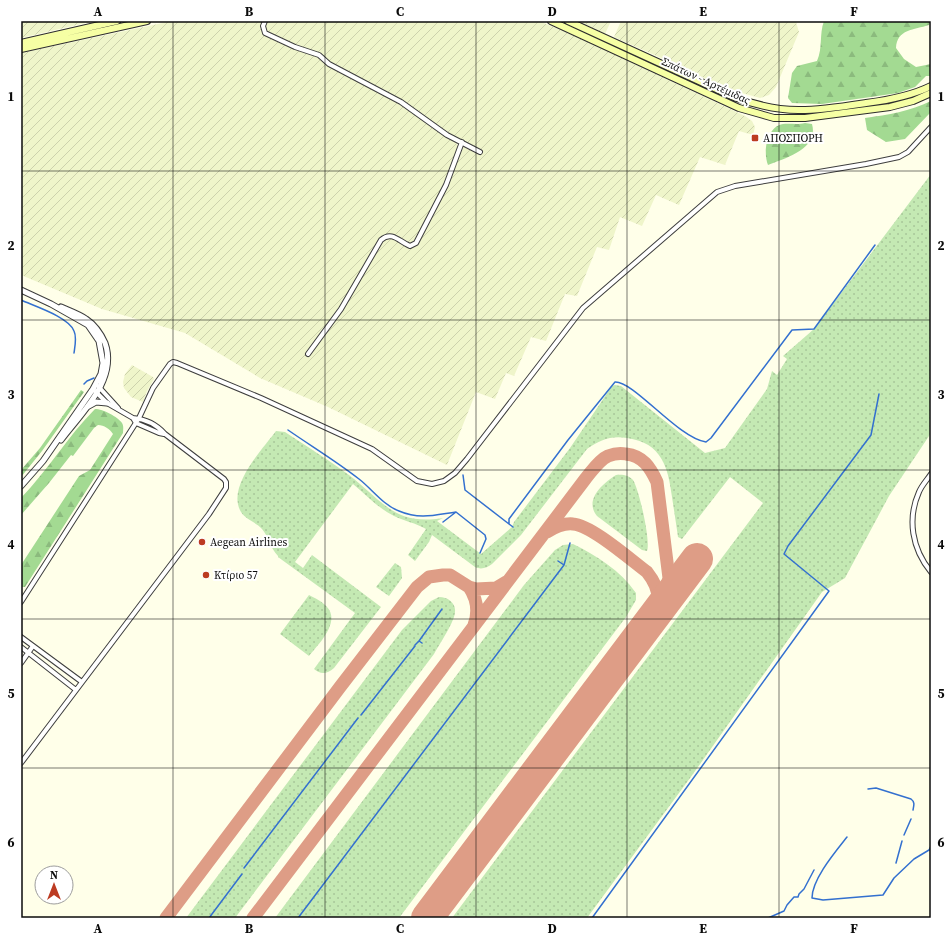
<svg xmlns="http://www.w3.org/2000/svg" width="952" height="939" font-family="'Source Serif 4',serif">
<defs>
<pattern id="farmland-furrows" width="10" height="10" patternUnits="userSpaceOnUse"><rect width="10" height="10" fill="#eff5ca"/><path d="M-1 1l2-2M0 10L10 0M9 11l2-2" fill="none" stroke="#ccd1ac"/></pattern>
<pattern id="grass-dots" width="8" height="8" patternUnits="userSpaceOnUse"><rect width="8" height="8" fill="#c4e9b3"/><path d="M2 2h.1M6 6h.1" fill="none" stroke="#a7c699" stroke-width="1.8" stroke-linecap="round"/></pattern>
<pattern id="forest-firs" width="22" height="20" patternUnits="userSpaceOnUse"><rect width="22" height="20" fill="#a3da92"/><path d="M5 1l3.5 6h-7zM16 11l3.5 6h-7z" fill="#8bba7d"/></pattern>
</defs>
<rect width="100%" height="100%" fill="#ffffe9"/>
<!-- farmland -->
<path fill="url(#farmland-furrows)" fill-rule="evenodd" d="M 21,21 L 94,21 L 21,38 Z
M 172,21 L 539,21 L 577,37 L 745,116 L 752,121 L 755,127 L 753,135 L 739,131 L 725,165 L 700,157 L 679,205 L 656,195 L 642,226 L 620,217 L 609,250 L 597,247 L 577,296 L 565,294 L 546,341 L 531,337 L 514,376 L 506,373 L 495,399 L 476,392 L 447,465 L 328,407 L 260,378 L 185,333 L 102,309 L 21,275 L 21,53 ZM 455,140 L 462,144 L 420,238 L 410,247 L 395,239 L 385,238 L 382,241 L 341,310 L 381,239 L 385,235 L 390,234 L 397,236 L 410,244 L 416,241 L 444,184 L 458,147 Z
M 578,21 L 611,21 L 605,34 Z
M 621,21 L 788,21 L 796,22 L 799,32 L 776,87 L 769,95 L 760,98 L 735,91 L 706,79 L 688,70 L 614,37 Z
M 132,365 L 153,377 L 154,379 L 147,391 L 143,402 L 131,397 L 124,388 L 123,382 L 125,374 Z"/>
<!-- grass -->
<path fill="url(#grass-dots)" d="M 931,174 L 931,433 L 889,496 L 845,578 L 822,592 L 693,774 L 587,918 L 452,918 L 763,503 L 730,477 L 682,539 L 678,537 C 676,523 674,510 672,497 C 668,467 662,443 627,438 C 612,435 599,440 587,449 L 521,535 L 492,564 C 487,568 481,570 475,567 L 432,535 L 429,542 L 415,561 L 408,555 L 426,529 C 416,523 404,521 394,516 C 378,508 366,495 353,484 L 295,562 L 303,568 L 312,555 L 381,607 L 334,668 C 327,674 321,675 314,669 L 355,613 L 278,557 L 278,556 C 270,548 269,537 262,529 C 256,522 246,520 241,512 C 226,487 262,450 276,431 L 285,432 C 306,446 329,460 349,475 C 383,501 394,526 443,518 L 437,521 L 481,554 L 512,527 L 514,522 L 570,448 L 612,386 L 615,385 L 621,386 L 705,453 L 725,448 L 767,389 L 772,371 L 777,375 L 787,359 L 783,356 L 814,329 Z
M 616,475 C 622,474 629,475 633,480 C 639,489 651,542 647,551 L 642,550 L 597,516 C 584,500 602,484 616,475 Z
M 573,544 C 597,556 620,570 636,593 L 636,600 L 626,617 L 399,918 L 275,918 L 524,585 L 555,550 L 563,545 Z
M 395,563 L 401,567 L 402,578 L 389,596 L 376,587 Z
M 309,595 C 315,598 323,602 327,607 C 341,622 318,645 309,656 L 280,634 Z
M 439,597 C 448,597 456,603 455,612 C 455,621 439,645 434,654 L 235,918 L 186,918 L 402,630 L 431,601 Z"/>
<!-- forest -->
<path fill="url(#forest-firs)" d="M 824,21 L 930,21 L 929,25 C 914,30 897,29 896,48 L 904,59 L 916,67 L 931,64 L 931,76 L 926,76 L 915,87 L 898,93 L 822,104 L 792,103 L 788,98 L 792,73 L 797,66 L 817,61 C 823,48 819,34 824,21 Z
M 931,101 L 931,110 L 930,113 L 905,139 L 886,142 L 867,130 L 865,118 C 888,115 910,111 931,101 Z
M 805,123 L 812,124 C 819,149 786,158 768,165 C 763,153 766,127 783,124 C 790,123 797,125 805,123 Z
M 81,390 L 84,392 L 42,451 L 21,477 L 21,470 L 40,448 Z
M 95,409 C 103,409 118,417 122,423 C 124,426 123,430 123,433 L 25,587 L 21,587 L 21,565 L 79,476 L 90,470 L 113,434 C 110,429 104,425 98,425 L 94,428 L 73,456 L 71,455 L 49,483 L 21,515 L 21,498 C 48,470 68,436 95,409 Z"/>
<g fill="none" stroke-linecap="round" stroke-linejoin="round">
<!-- stream -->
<path stroke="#3370cf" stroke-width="1.5" d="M 21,300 C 34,306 69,317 74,331 C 77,337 75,346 74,353
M 84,384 L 87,381 L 94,378
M 288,430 C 311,446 336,461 359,479 C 372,489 383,505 399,511 C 420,520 435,515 456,512
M 463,475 L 465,490 L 509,524
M 443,522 L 456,512 L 485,535 L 486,539 L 480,553
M 513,527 L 509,524 L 509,519 L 568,440 L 615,382 C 634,381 678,438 706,442 L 711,438 L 792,330 L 814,329 L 875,245
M 558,561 L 564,565
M 419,641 L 442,609
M 415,645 L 419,641 L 422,643
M 361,715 L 415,646
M 868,789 L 876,788 L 911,799 C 915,802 914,805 913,810
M 904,835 L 911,819
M 847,837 C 836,851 812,879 812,898 L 823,900 L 883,895 L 894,878 L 914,859 L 929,850
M 931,846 L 929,850 L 931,850
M 896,863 L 902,841
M 244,868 L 358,718
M 209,918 L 242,874
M 298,918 L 564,565 L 570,543
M 592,918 L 829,591 L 784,554 L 788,546 L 871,435 L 879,394
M 768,918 L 784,911 L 787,905 L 794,897 L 798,897 L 799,894 L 804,889 L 814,870"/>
<!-- taxiway -->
<path stroke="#de9d86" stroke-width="13" d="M 547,532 C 555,527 564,523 573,524 C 591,525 631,560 647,572 C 655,582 661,594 657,608
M 469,587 C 477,599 479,612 474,625
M 166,918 L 340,687 L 417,587 L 429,577 L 443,575 L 450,575 L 469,587 L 476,589 L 496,588 L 506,582
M 253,918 L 586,478 C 592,471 599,460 608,456 C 613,454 621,453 626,454 C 643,456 650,467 657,482 L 669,578 L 665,595 L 654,616"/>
<!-- runway -->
<path stroke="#de9d86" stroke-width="32" d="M 427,918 L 697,559"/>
<!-- minor casing -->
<g stroke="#3e3e3e" stroke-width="6">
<path id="minor" d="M 265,21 L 263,26 L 265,33 L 295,47 L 319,55 L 329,64 L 401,102 L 447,135 L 480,152
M 308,354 L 341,309 L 381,240 C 391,231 398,240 408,245 L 410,246 L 416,243 L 446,185 L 462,142
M 98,386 L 118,408
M 95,391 L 107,403 L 133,418 L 136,423 L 159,433 L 164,434
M 931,474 C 927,480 922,485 919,492 C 907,519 912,549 931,572
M 21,602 L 139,418 L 153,388 L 170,364 L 173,362 L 177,363 L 261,398 L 372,449 L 417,481 L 432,484 L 444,481 L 455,473 L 467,459 L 583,308 L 717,192 L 735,186 L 866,164 L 899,157 L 908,152 L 931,127
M 21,637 L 82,682
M 21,647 L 76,690
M 21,663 L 33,646
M 21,763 L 209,514 L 226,488 L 226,482 L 224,479 L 165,434 C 157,425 145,419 133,418"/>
</g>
<!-- tertiary casing -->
<g stroke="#3e3e3e" stroke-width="7">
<path id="tertiary" d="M 21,290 L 51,304 L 88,325 L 99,341 L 103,363 L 101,374 L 93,389 L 43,461 L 21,486
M 87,407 L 96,402 L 107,403
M 61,440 C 81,413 118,380 105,343 C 101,334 95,325 86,319 C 79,314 70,311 61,307"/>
</g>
<!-- secondary casing -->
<g stroke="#2d2d2d" stroke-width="8">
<path id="secondary" d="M 551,21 L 739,108 L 774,118 L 805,118 L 890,107 L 913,101 L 931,93
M 568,21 L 734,97 C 785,116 814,111 866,103 C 889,100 911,96 931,86
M 21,43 L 117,21
M 21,49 L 147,21"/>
</g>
<!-- minor -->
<use href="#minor" stroke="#fff" stroke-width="4"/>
<!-- tertiary -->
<use href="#tertiary" stroke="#fff" stroke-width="5"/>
<!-- secondary -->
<use href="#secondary" stroke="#f6ffa4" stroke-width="6"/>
</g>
<!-- grid -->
<path fill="none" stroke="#0b0b0b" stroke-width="1" stroke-opacity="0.55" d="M 173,21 L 173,918M 325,21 L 325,918M 476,21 L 476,918M 627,21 L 627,918M 779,21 L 779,918M 21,171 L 931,171M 21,320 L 931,320M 21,470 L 931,470M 21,619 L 931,619M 21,768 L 931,768"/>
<!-- markers -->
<g fill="#bc3b22" stroke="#fff" stroke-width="1.5">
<rect x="751" y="134" width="8" height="8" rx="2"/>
<circle cx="202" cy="542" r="4"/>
<circle cx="206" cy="575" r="4"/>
</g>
<g text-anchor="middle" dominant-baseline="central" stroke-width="4" stroke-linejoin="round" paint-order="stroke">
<!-- street labels -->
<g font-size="11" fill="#0b0b0b" stroke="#fff">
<text transform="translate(706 81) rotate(25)">Σπάτων - Αρτέμιδας</text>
</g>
<!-- poi labels -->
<g font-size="11" fill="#0b0b0b" stroke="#fff" text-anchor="start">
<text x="763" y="138">ΑΠΟΣΠΟΡΗ</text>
<text x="210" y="542">Aegean Airlines</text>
<text x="214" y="575">Κτίριο 57</text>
</g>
</g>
<!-- border -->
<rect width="952" height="939" fill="none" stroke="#ffffff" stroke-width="44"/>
<!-- north arrow -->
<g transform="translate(54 885)"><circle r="19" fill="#ffffff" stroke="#9d9d9d"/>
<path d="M0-3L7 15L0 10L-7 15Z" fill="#bc3b22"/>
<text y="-6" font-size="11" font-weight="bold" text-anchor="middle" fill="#0b0b0b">N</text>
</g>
<rect x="22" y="22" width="908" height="895" fill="none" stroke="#0b0b0b" stroke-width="1.5"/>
<g font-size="13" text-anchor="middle" font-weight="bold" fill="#0b0b0b">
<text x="98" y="16">A</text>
<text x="249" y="16">B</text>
<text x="400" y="16">C</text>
<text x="552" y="16">D</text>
<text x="703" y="16">E</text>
<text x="854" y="16">F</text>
<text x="11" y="101">1</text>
<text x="941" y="101">1</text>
<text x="11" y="250">2</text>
<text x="941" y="250">2</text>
<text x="11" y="399">3</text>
<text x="941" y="399">3</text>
<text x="11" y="549">4</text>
<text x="941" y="549">4</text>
<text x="11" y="698">5</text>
<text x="941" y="698">5</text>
<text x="11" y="847">6</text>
<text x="941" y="847">6</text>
<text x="98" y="933">A</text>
<text x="249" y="933">B</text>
<text x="400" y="933">C</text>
<text x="552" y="933">D</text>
<text x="703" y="933">E</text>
<text x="854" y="933">F</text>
</g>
</svg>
